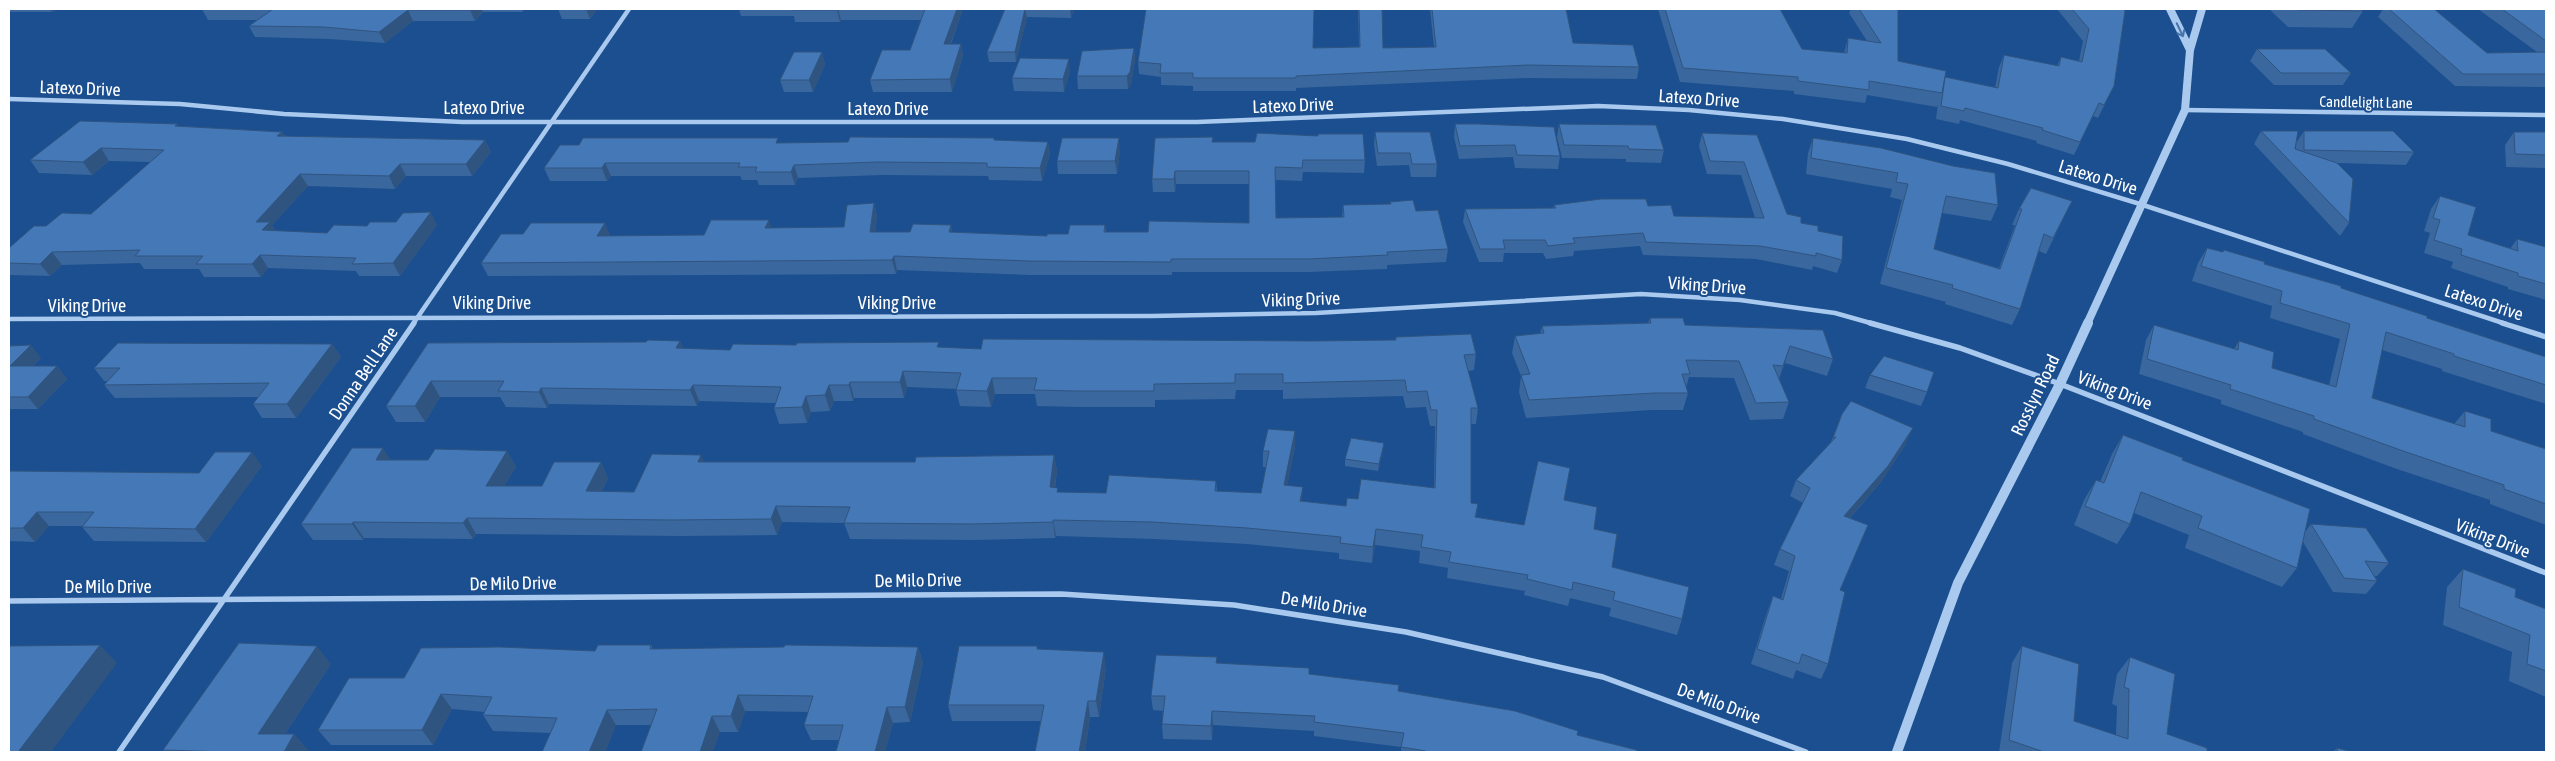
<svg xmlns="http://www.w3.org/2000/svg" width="2555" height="761" font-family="'Asap Condensed',sans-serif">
<rect width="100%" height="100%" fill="#1b4f8f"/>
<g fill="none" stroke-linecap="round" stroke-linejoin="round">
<!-- minor-far1 -->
<path stroke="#a9c9ee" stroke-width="4.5" d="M 9,99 L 180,104 L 284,114 L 463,122 L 1197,122 L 1598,106 L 1689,110 L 1783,119 L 1907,139 L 2008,164 L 2140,204 L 2506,324
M 2185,110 L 2546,115
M 9,319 L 1152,316 L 1316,313 L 1641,294 L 1740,300 L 1835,313 L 1874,324
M 413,324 L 629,9"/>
<!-- minor -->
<path stroke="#a9c9ee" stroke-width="5.5" d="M 1870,323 L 1960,348 L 2060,384 L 2546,573
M 2502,323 L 2546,337
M 9,601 L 1061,594 L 1234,605 L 1406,632 L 1603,677 L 1806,752
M 119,752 L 414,323"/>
<!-- tertiary-far1 -->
<path stroke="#a9c9ee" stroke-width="8" d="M 2170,9 L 2190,50
M 2087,324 L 2185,110 L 2190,50 L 2202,9"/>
<!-- tertiary -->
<path stroke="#a9c9ee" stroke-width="10" d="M 1897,752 L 1958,583 L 2060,384 L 2088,323"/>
</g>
<!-- wall -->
<path fill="#3a679d" d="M 9,9 L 58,9 L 52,12 L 9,12 Z
M 202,9 L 524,9 L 522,12 L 483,12 L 475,21 L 413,21 L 385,43 L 329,39 L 255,37 L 249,26 L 257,20 L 208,20 Z
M 558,9 L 597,9 L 590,19 L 562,19 Z
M 739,9 L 963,9 L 951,44 L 961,44 L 963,56 L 952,92 L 873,92 L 870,80 L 910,50 L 921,20 L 841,20 L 840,22 L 795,22 L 794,16 L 741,16 Z
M 1005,9 L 1074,9 L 1071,18 L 1027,17 L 1016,62 L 989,62 L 987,52 Z
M 1358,9 L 1382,9 L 1383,48 L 1434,47 L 1430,9 L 1566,9 L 1573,43 L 1639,67 L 1637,79 L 1527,78 L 1296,88 L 1296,91 L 1193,91 L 1193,86 L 1161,85 L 1161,77 L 1139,74 L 1138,62 L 1313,48 L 1359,47 Z
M 1658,9 L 1780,9 L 1802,49 L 1844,53 L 1848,38 L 1867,41 L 1849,13 L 1851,9 L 1898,9 L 1898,61 L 1945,78 L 1995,88 L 1999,67 L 2004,55 L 2057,66 L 2061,57 L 2079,61 L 2083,41 L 2057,9 L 2123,9 L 2114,86 L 2098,118 L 2093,116 L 2074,155 L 2036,143 L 2037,141 L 1960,120 L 1959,124 L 1936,119 L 1938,103 L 1937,107 L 1867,95 L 1865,103 L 1794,94 L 1794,91 L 1680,82 Z
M 2269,9 L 2360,9 L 2363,11 L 2352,28 L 2288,27 Z
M 2383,9 L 2434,9 L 2487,53 L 2537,52 L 2478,9 L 2546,9 L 2546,87 L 2455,86 L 2378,17 Z
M 1134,48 L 1135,60 L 1131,85 L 1128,89 L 1078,89 L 1077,76 Z
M 2257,49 L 2351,73 L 2343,85 L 2274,85 L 2250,61 Z
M 822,52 L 825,65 L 813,92 L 784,92 L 780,80 Z
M 1070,71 L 1064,92 L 1014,91 L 1012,78 Z
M 1455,124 L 1560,156 L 1558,169 L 1515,168 L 1513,157 L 1459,159 L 1454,137 Z
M 1559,124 L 1664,150 L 1661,163 L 1626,162 L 1626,159 L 1562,158 L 1557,137 Z
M 179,126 L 282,132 L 285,136 L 485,140 L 491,152 L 472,176 L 406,176 L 395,189 L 308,186 L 272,225 L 276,231 L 327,233 L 367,226 L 437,225 L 400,276 L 359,276 L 356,271 L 268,268 L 261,277 L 204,277 L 199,269 L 144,269 L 140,263 L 62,265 L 50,276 L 9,275 L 9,248 L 46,226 L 91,214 L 151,162 L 109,161 L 92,175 L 39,173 L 30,160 Z
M 2261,131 L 2296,150 L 2296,143 L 2304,131 L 2414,152 L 2406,165 L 2338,163 L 2349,223 L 2340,236 L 2254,144 Z
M 1375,132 L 1437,164 L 1436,177 L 1411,177 L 1409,165 L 1377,166 L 1374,145 Z
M 2514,132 L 2546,132 L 2546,168 L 2506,167 L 2505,145 Z
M 1702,133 L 1757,135 L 1787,214 L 1801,223 L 1818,231 L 1842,260 L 1837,273 L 1813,266 L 1812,270 L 1756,259 L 1643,255 L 1640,246 L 1574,251 L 1573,256 L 1546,259 L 1543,253 L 1504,253 L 1503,262 L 1479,262 L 1463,222 L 1465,209 L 1553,208 L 1554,205 L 1648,206 L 1674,216 L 1755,218 L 1741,175 L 1707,174 L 1699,146 Z
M 994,138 L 994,140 L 1048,142 L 1050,154 L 1042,181 L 989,180 L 988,176 L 882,175 L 798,178 L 795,185 L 759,185 L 757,180 L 742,180 L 740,176 L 611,176 L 607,181 L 550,181 L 544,168 L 779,143 L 848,142 Z
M 1813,138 L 1998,205 L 1991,221 L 1942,213 L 1934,249 L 1999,268 L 2015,225 L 2012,225 L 2019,209 L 2072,201 L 2046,254 L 2039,251 L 2020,309 L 2012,325 L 1945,304 L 1946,302 L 1880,284 L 1902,200 L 1890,197 L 1892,189 L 1806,174 L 1808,153 Z
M 1213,142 L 1365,160 L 1364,173 L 1303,172 L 1302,181 L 1275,180 L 1276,218 L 1342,217 L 1343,205 L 1390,204 L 1390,202 L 1416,211 L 1448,249 L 1446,262 L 1387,265 L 1387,269 L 1308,272 L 1172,272 L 1172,275 L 1031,275 L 897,270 L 896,274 L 488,276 L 481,263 L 523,234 L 605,223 L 610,236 L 704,235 L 771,228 L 844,227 L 874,203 L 877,216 L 875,232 L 910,232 L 951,225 L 952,232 L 1047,236 L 1068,234 L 1105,225 L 1106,232 L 1148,232 L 1249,223 L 1249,184 L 1176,184 L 1175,192 L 1153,192 L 1152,179 Z
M 1120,151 L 1117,174 L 1058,174 L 1057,161 Z
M 2440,196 L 2468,235 L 2510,249 L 2517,239 L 2546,247 L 2546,300 L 2508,289 L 2508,287 L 2451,268 L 2453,262 L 2424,253 L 2430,233 L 2424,231 L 2431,209 Z
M 2207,248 L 2222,252 L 2224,250 L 2264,264 L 2341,288 L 2427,318 L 2546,357 L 2546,404 L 2442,371 L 2442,369 L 2382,350 L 2372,398 L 2454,424 L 2465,411 L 2491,431 L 2546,449 L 2546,525 L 2490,504 L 2490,500 L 2394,468 L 2303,434 L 2303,432 L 2221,404 L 2221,400 L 2139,374 L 2146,340 L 2154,325 L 2234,349 L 2239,341 L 2272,368 L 2329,385 L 2340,339 L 2270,318 L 2272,306 L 2192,281 L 2198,263 Z
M 1650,318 L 1685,325 L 1823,330 L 1833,359 L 1827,376 L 1785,363 L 1779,379 L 1789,402 L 1783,419 L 1750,420 L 1734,378 L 1689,377 L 1686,388 L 1688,393 L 1683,410 L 1651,410 L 1526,418 L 1519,392 L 1521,376 L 1512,353 L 1515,336 L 1540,334 L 1542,326 L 1648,323 Z
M 1396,337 L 1476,354 L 1474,370 L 1468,371 L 1478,408 L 1476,424 L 1471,424 L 1471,503 L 1478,504 L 1476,517 L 1524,525 L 1564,500 L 1594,529 L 1612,567 L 1682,619 L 1677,635 L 1609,616 L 1611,608 L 1570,598 L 1568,606 L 1524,595 L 1525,591 L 1447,578 L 1448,568 L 1419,563 L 1420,551 L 1375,545 L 1372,563 L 1339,559 L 1339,553 L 1247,544 L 1154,539 L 1056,536 L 1055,538 L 975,540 L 850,539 L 844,523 L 782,522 L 777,535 L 680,536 L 476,534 L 473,539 L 364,538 L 363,540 L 313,540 L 301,524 L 391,460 L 428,460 L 507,451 L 516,467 L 504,486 L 542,486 L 601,462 L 608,478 L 602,491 L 634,492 L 704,462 L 915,462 L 1054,455 L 1057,471 L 1055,488 L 1058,492 L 1106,493 L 1216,481 L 1217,491 L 1261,493 L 1266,467 L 1263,467 L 1263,451 L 1295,431 L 1295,447 L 1287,486 L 1302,501 L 1346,506 L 1358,499 L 1434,488 L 1435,426 L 1430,426 L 1426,407 L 1406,408 L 1403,396 L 1283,399 L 1283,390 L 1236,390 L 1235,399 L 1155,400 L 1155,407 L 1077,407 L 1037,406 L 1035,394 L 995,394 L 991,407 L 960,406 L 956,390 L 957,389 L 907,387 L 904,398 L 854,398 L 853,401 L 834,401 L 830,411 L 811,412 L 807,423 L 779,424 L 774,408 L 776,403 L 699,401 L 697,406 L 549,404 L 547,408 L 506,407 L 500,397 L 440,397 L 425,422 L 396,422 L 386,406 L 428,343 L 646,342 L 680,341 L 683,349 L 730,350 L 796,345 L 981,349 L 1395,340 Z
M 332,344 L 341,357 L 296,418 L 262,418 L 253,404 L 259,397 L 115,398 L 104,385 L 107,381 L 104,381 L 94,368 Z
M 9,346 L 41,358 L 33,366 L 57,366 L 67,379 L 38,409 L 9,409 Z
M 1870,375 L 1927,392 L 1921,406 L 1865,388 Z
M 1842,414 L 1906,444 L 1881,482 L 1850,518 L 1840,590 L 1828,664 L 1821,679 L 1796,670 L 1793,679 L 1751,664 L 1767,612 L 1773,596 L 1781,599 L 1789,571 L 1774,565 L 1780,549 L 1803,503 L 1790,496 L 1796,480 L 1831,442 Z
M 2123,435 L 2182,460 L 2305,532 L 2311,524 L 2389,563 L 2377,576 L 2375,576 L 2377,581 L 2366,594 L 2333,592 L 2303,542 L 2297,568 L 2282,587 L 2185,548 L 2189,535 L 2134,513 L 2130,524 L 2117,544 L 2074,525 L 2084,500 L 2096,480 L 2100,482 L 2112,454 Z
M 1384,443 L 1383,450 L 1378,471 L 1345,466 L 1345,459 Z
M 262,466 L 206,542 L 94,541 L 82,527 L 83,526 L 49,526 L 35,542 L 9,541 L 9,471 L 199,473 Z
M 2463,569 L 2515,597 L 2546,609 L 2546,697 L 2509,681 L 2512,652 L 2443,625 L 2447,587 Z
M 651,645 L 653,649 L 918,647 L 923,663 L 910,722 L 893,723 L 885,752 L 836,752 L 839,740 L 811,740 L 804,725 L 808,712 L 745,711 L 738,732 L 720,732 L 651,725 L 616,725 L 605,752 L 542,752 L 551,733 L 493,731 L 483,715 L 485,712 L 452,709 L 433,745 L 331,745 L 318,730 L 404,678 L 595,651 Z
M 1037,646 L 1038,649 L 1106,668 L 1099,717 L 1090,717 L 1085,752 L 1035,752 L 1041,721 L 952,721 L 948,705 Z
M 2022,646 L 2074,721 L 2116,735 L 2117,706 L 2112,704 L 2117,674 L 2130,657 L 2167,734 L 2207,752 L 1999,752 L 2012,663 Z
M 1217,663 L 1309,674 L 1398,691 L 1577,735 L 1637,752 L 1401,752 L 1401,747 L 1314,736 L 1314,731 L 1213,725 L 1212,740 L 1163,739 L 1162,724 L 1163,711 L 1153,710 L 1151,696 Z
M 331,664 L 285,734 L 294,734 L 309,752 L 165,752 L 163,750 Z
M 2337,748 L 2352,752 L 2333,752 Z"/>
<!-- shaded-wall -->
<path fill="#305480" d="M 50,9 L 58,9 L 52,12 Z
M 471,9 L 481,9 L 483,12 L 475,21 L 470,10 Z
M 586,9 L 597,9 L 590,19 Z
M 838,9 L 841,20 L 840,22 L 837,10 Z
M 957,9 L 963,9 L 946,56 L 944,44 Z
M 1025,9 L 1027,17 L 1016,62 L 1015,52 Z
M 1070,9 L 1074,9 L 1071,18 Z
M 408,10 L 413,21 L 385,43 L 379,32 Z
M 961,44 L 963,56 L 952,92 L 950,79 Z
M 1134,48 L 1135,60 L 1131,85 L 1128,89 L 1127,76 Z
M 822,52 L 825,65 L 813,92 L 809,80 Z
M 1069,59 L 1070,71 L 1064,92 L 1063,79 Z
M 282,132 L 289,144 L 277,136 Z
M 1119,138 L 1120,151 L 1117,174 L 1115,161 Z
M 485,140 L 491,152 L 472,176 L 466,164 Z
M 1048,142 L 1050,154 L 1042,181 L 1040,168 Z
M 101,148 L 109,161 L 92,175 L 83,162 Z
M 605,163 L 611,176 L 607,181 L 602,168 Z
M 400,164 L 406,176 L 395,189 L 389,176 Z
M 794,165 L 798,178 L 795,185 L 791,172 Z
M 1175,171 L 1176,184 L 1175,192 L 1174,179 Z
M 300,174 L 308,186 L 272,225 L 278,234 L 270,243 L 256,222 Z
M 874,203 L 877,216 L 874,245 L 870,232 Z
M 431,212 L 437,225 L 400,276 L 393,263 Z
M 769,220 L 773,233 L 765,228 Z
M 605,223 L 610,236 L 597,236 Z
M 951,225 L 953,238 L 949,232 Z
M 52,252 L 62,265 L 50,276 L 40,264 Z
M 260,255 L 268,268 L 261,277 L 252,264 Z
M 894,256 L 897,270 L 896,274 L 892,260 Z
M 680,341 L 686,357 L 676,348 Z
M 332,344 L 341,357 L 296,418 L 287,404 Z
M 31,345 L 41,358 L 20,379 L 10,366 Z
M 1790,346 L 1785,363 L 1777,383 L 1783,366 Z
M 57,366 L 67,379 L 38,409 L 28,397 Z
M 903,371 L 907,387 L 904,398 L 900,382 Z
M 992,378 L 995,394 L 991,407 L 987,391 Z
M 431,381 L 440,397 L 425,422 L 415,406 Z
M 850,382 L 854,398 L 853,401 L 849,385 Z
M 693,385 L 699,401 L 697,406 L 690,390 Z
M 829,385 L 834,401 L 830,411 L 825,395 Z
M 541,388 L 549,404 L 547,408 L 539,392 Z
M 806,396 L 811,412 L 807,423 L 802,407 Z
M 1913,428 L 1906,444 L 1881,482 L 1838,531 L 1844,516 Z
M 1295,431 L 1295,447 L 1284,501 L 1284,485 Z
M 1384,443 L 1383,450 L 1378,471 L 1379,464 Z
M 383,448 L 393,464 L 376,460 Z
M 507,451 L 516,467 L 495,502 L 486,486 Z
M 252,452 L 262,466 L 206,542 L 195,529 Z
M 701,455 L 708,471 L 698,462 Z
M 1054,455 L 1057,471 L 1052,504 L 1050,487 Z
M 601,462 L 608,478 L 594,507 L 586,491 Z
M 1303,487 L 1302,503 L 1300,501 Z
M 776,506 L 782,522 L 777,535 L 771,519 Z
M 37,512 L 49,526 L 35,542 L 23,528 Z
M 467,518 L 476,534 L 473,539 L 463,523 Z
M 1053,520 L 1056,536 L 1055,538 L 1053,522 Z
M 353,522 L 364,538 L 363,540 L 352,524 Z
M 1376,529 L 1375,545 L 1372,563 L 1373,547 Z
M 100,645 L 117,663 L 51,752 L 18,752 Z
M 317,646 L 331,664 L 273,752 L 258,734 Z
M 918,647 L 923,663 L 910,722 L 905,707 Z
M 1104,652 L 1106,668 L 1099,717 L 1096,701 Z
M 441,694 L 452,709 L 433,745 L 422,730 Z
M 738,695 L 745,711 L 738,732 L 731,716 Z
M 1088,701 L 1090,717 L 1085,752 L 1079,752 Z
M 887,707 L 893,723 L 885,752 L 875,752 Z
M 607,710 L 616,725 L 605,752 L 589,752 Z
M 1212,711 L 1213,725 L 1212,740 L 1211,726 Z
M 712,716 L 720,732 L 713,752 L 700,752 Z
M 294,734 L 310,752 L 284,752 Z"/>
<!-- building -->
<path fill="#4478b7" stroke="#305480" d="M 235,9 L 471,9 L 470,10 L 408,10 L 379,32 L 324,27 L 249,26 L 273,9 Z
M 793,9 L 838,9 L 837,10 L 792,10 Z
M 925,9 L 957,9 L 944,44 L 961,44 L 950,79 L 870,80 L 882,50 L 910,50 Z
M 1005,9 L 1025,9 L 1015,52 L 987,52 Z
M 1146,9 L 1314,9 L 1313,48 L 1360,47 L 1359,9 L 1382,9 L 1383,48 L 1436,47 L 1432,9 L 1566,9 L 1573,43 L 1633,45 L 1639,67 L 1529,65 L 1296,76 L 1296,78 L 1193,78 L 1193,73 L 1160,73 L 1161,64 L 1138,62 Z
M 1665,9 L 1780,9 L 1802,49 L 1847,53 L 1848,38 L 1881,43 L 1859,9 L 1898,9 L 1898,61 L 1946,71 L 1942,93 L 1869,81 L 1869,90 L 1798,81 L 1798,77 L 1683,68 Z
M 2072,9 L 2123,9 L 2125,11 L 2114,86 L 2104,105 L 2099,103 L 2080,142 L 2042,130 L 2043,128 L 1965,108 L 1964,111 L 1941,106 L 1945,77 L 1998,88 L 2004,55 L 2059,66 L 2061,57 L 2082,62 L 2089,29 Z
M 2297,9 L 2360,9 L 2363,11 L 2298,10 Z
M 2389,9 L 2434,9 L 2487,53 L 2546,52 L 2546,74 L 2463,74 Z
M 2502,9 L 2546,9 L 2546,41 Z
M 1134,48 L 1130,72 L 1127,76 L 1077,76 L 1082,51 Z
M 2257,49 L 2325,49 L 2351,73 L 2281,73 Z
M 794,52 L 822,52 L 809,80 L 780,80 Z
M 1020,58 L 1069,59 L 1063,79 L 1012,78 Z
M 80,121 L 178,124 L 175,126 L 282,132 L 277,136 L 485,140 L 466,164 L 400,164 L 389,176 L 300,174 L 256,222 L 270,222 L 262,230 L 327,233 L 334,225 L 367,226 L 370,222 L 396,222 L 403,213 L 431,212 L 393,263 L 352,264 L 356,258 L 260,255 L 252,264 L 196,264 L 203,256 L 135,256 L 140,250 L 52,252 L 40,264 L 9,263 L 9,248 L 34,226 L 46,226 L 62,213 L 91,214 L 164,150 L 101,148 L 83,162 L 30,160 Z
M 1455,124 L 1478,124 L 1554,127 L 1560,156 L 1517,155 L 1515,145 L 1460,146 Z
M 1559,124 L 1656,125 L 1664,150 L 1629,149 L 1628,146 L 1564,145 Z
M 2261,131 L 2298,131 L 2295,149 L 2337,163 L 2353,179 L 2349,223 Z
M 2304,131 L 2393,131 L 2414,152 L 2304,150 Z
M 1375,132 L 1430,132 L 1437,164 L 1412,164 L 1410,153 L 1378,153 Z
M 2514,132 L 2546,132 L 2546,155 L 2515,154 Z
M 1257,133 L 1318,136 L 1318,134 L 1363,134 L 1365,160 L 1303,160 L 1302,168 L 1275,167 L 1276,218 L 1344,217 L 1343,205 L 1391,204 L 1390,202 L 1413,200 L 1416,211 L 1438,210 L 1448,249 L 1387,252 L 1388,255 L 1309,259 L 1171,259 L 1171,262 L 1029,261 L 894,256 L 892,260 L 481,263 L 501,234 L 523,234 L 531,223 L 605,223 L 597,236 L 704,235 L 711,220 L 769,220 L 765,228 L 844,227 L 847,205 L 874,203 L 870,232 L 910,232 L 913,224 L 951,225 L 949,232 L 1047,236 L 1047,234 L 1068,234 L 1070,225 L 1105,225 L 1104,232 L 1148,232 L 1149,221 L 1249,223 L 1249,171 L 1175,171 L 1174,179 L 1152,179 L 1155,138 L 1213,137 L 1212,142 L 1255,142 Z
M 1702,133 L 1757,135 L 1787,214 L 1801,217 L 1801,223 L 1818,226 L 1818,231 L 1843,236 L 1842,260 L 1816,253 L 1816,256 L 1760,246 L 1646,242 L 1643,233 L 1573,238 L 1575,243 L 1548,246 L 1545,240 L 1503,240 L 1505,249 L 1480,249 L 1465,209 L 1556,208 L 1554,205 L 1601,199 L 1646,199 L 1648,206 L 1671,205 L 1674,216 L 1764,218 L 1744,162 L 1710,161 Z
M 850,137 L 994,138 L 994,140 L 1048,142 L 1040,168 L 987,167 L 987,163 L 878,162 L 794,165 L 791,172 L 755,172 L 757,167 L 738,167 L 740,163 L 605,163 L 602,168 L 544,168 L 560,145 L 579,145 L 583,138 L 778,138 L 776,143 L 848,142 Z
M 1062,138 L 1119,138 L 1115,161 L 1057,161 Z
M 1813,138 L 1881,148 L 1953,166 L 1995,173 L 1998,205 L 1946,196 L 1934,249 L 2000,269 L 2022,209 L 2019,209 L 2031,188 L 2072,201 L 2053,238 L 2044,234 L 2020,309 L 1952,288 L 1953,285 L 1886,268 L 1908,184 L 1896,182 L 1898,173 L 1811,158 Z
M 2440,196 L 2476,207 L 2468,235 L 2518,251 L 2517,239 L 2546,247 L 2546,284 L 2518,276 L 2518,273 L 2461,255 L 2462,249 L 2434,240 L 2440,220 L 2433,218 Z
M 2207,248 L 2223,252 L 2224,250 L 2265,262 L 2264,264 L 2341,286 L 2341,288 L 2427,316 L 2427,318 L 2546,357 L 2546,385 L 2454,356 L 2454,354 L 2386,332 L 2372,398 L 2465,427 L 2465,411 L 2491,419 L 2491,431 L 2546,449 L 2546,504 L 2504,489 L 2504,485 L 2406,452 L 2314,419 L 2314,416 L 2230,389 L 2231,385 L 2147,359 L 2154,325 L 2238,350 L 2239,341 L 2274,352 L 2272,368 L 2336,387 L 2350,324 L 2280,303 L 2282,291 L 2201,266 Z
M 1650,318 L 1683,318 L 1685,325 L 1823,330 L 1833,359 L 1790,346 L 1783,366 L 1773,365 L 1789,402 L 1756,403 L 1739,361 L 1686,360 L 1690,374 L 1682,374 L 1688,393 L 1655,393 L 1529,400 L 1521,375 L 1530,374 L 1515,336 L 1544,333 L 1542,326 L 1651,323 Z
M 1471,334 L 1476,354 L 1464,355 L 1478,408 L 1471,408 L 1471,503 L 1478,504 L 1475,517 L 1524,525 L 1538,461 L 1570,468 L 1564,500 L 1597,507 L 1594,529 L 1617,534 L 1612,567 L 1689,587 L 1682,619 L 1613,600 L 1615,592 L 1573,582 L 1572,590 L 1527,579 L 1528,575 L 1449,562 L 1451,552 L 1421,547 L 1423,535 L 1376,529 L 1373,547 L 1340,543 L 1341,537 L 1247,528 L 1152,522 L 1053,520 L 1053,522 L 972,524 L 844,523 L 850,507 L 776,506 L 771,519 L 673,520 L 467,518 L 463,523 L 353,522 L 352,524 L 301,524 L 352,448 L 383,448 L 376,460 L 428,460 L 435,449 L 507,451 L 486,486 L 542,486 L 554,462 L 601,462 L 586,491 L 634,492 L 652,454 L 701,455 L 698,462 L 915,462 L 916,457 L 1054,455 L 1050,487 L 1058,488 L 1057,492 L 1106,493 L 1109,475 L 1216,481 L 1215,491 L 1261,493 L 1269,451 L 1263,451 L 1268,429 L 1295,431 L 1284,485 L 1303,487 L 1300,501 L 1346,506 L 1347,498 L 1358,499 L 1361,479 L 1435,488 L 1437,410 L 1431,410 L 1427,391 L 1407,392 L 1405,380 L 1283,383 L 1283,374 L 1235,374 L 1235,383 L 1154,384 L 1154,391 L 1075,391 L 1034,390 L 1037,378 L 992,378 L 987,391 L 956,390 L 961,373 L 903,371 L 900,382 L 850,382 L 849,385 L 829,385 L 825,395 L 806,396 L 802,407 L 774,408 L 781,387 L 693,385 L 690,390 L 541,388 L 539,392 L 498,391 L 504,381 L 431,381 L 415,406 L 386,406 L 428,343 L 646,342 L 648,340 L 680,341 L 676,348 L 730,350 L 733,344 L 796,345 L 797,343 L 939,342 L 937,347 L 981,349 L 983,339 L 1313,341 L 1396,340 L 1396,337 Z
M 118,343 L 332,344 L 287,404 L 253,404 L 269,383 L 104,385 L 120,368 L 94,368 Z
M 31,345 L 10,366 L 57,366 L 28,397 L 9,397 L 9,346 Z
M 1884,356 L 1934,372 L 1927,392 L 1870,375 Z
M 1851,401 L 1913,428 L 1888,466 L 1844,516 L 1868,525 L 1840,590 L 1845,592 L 1828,664 L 1802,654 L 1799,664 L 1757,649 L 1773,596 L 1783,600 L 1795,556 L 1780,549 L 1810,488 L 1796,480 L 1836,437 L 1833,438 L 1842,414 Z
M 2123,435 L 2183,458 L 2182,460 L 2310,509 L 2297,568 L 2198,528 L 2202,516 L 2141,492 L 2130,524 L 2085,506 L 2096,480 L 2104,483 Z
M 1351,438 L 1384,443 L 1379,464 L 1345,459 Z
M 215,452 L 252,452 L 195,529 L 82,527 L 94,512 L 37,512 L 23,528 L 9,528 L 9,471 L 199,473 Z
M 2311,524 L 2366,528 L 2389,563 L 2365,561 L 2377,581 L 2344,578 Z
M 2463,569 L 2516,589 L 2515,597 L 2546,609 L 2546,671 L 2527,664 L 2530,635 L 2459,607 Z
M 239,643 L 317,646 L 258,734 L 294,734 L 284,752 L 228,752 L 163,750 Z
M 100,645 L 18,752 L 9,752 L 9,646 Z
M 598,645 L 651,645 L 650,649 L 784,647 L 785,645 L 918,647 L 905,707 L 887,707 L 875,752 L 836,752 L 843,725 L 804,725 L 813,696 L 738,695 L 731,716 L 712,716 L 700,752 L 641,752 L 657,709 L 607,710 L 589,752 L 542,752 L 557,718 L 483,715 L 492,697 L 441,694 L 422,730 L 318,730 L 349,678 L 404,678 L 421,648 L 500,647 L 595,651 Z
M 959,646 L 1037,646 L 1037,649 L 1104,652 L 1096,701 L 1088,701 L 1079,752 L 1035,752 L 1044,705 L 948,705 Z
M 2022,646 L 2079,664 L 2074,721 L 2128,739 L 2129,689 L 2124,687 L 2130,657 L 2175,674 L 2167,734 L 2207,748 L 2207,752 L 2044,752 L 2009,740 Z
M 1156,655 L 1217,657 L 1216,663 L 1309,668 L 1309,674 L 1399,685 L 1398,691 L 1515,711 L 1578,731 L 1577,735 L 1637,750 L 1637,752 L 1425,752 L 1426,751 L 1401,747 L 1404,733 L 1314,722 L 1315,716 L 1212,711 L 1211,726 L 1162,724 L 1165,696 L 1151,696 Z
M 2337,748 L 2352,752 L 2338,752 Z"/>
<!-- one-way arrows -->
<defs><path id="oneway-shaft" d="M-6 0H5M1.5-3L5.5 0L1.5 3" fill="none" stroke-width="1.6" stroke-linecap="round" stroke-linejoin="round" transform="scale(1.25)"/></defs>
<use stroke="#4674ac" href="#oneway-shaft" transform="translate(2180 30) rotate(64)"/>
<g text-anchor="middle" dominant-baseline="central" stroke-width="4" stroke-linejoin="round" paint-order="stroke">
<!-- far-street labels -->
<g font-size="15" fill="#fff" stroke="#1b4f8f">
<text transform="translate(2366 102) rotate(1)">Candlelight Lane</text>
</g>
<!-- street labels -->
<g font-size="18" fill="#fff" stroke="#1b4f8f">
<text transform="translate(80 88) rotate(2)">Latexo Drive</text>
<text transform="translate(1699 98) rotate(4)">Latexo Drive</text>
<text transform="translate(1293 105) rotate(-2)">Latexo Drive</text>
<text x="484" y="107">Latexo Drive</text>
<text x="888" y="108">Latexo Drive</text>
<text transform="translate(2098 177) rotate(17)">Latexo Drive</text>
<text transform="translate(1707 285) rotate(4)">Viking Drive</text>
<text transform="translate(1301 299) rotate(-2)">Viking Drive</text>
<text x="492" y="302">Viking Drive</text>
<text x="897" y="302">Viking Drive</text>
<text transform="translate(2484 302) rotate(18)">Latexo Drive</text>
<text x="87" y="305">Viking Drive</text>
<text transform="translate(363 373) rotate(-56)">Donna Bell Lane</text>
<text transform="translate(2115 390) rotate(21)">Viking Drive</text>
<text transform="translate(2035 395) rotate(-64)">Rosslyn Road</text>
<text transform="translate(2493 538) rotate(21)">Viking Drive</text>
<text transform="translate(918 580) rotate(-1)">De Milo Drive</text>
<text transform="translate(513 583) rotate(-1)">De Milo Drive</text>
<text x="108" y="586">De Milo Drive</text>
<text transform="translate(1324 604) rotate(9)">De Milo Drive</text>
<text transform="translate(1719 703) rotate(20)">De Milo Drive</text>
</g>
</g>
<!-- border -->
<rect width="2555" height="761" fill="none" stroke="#ffffff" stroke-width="20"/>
</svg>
